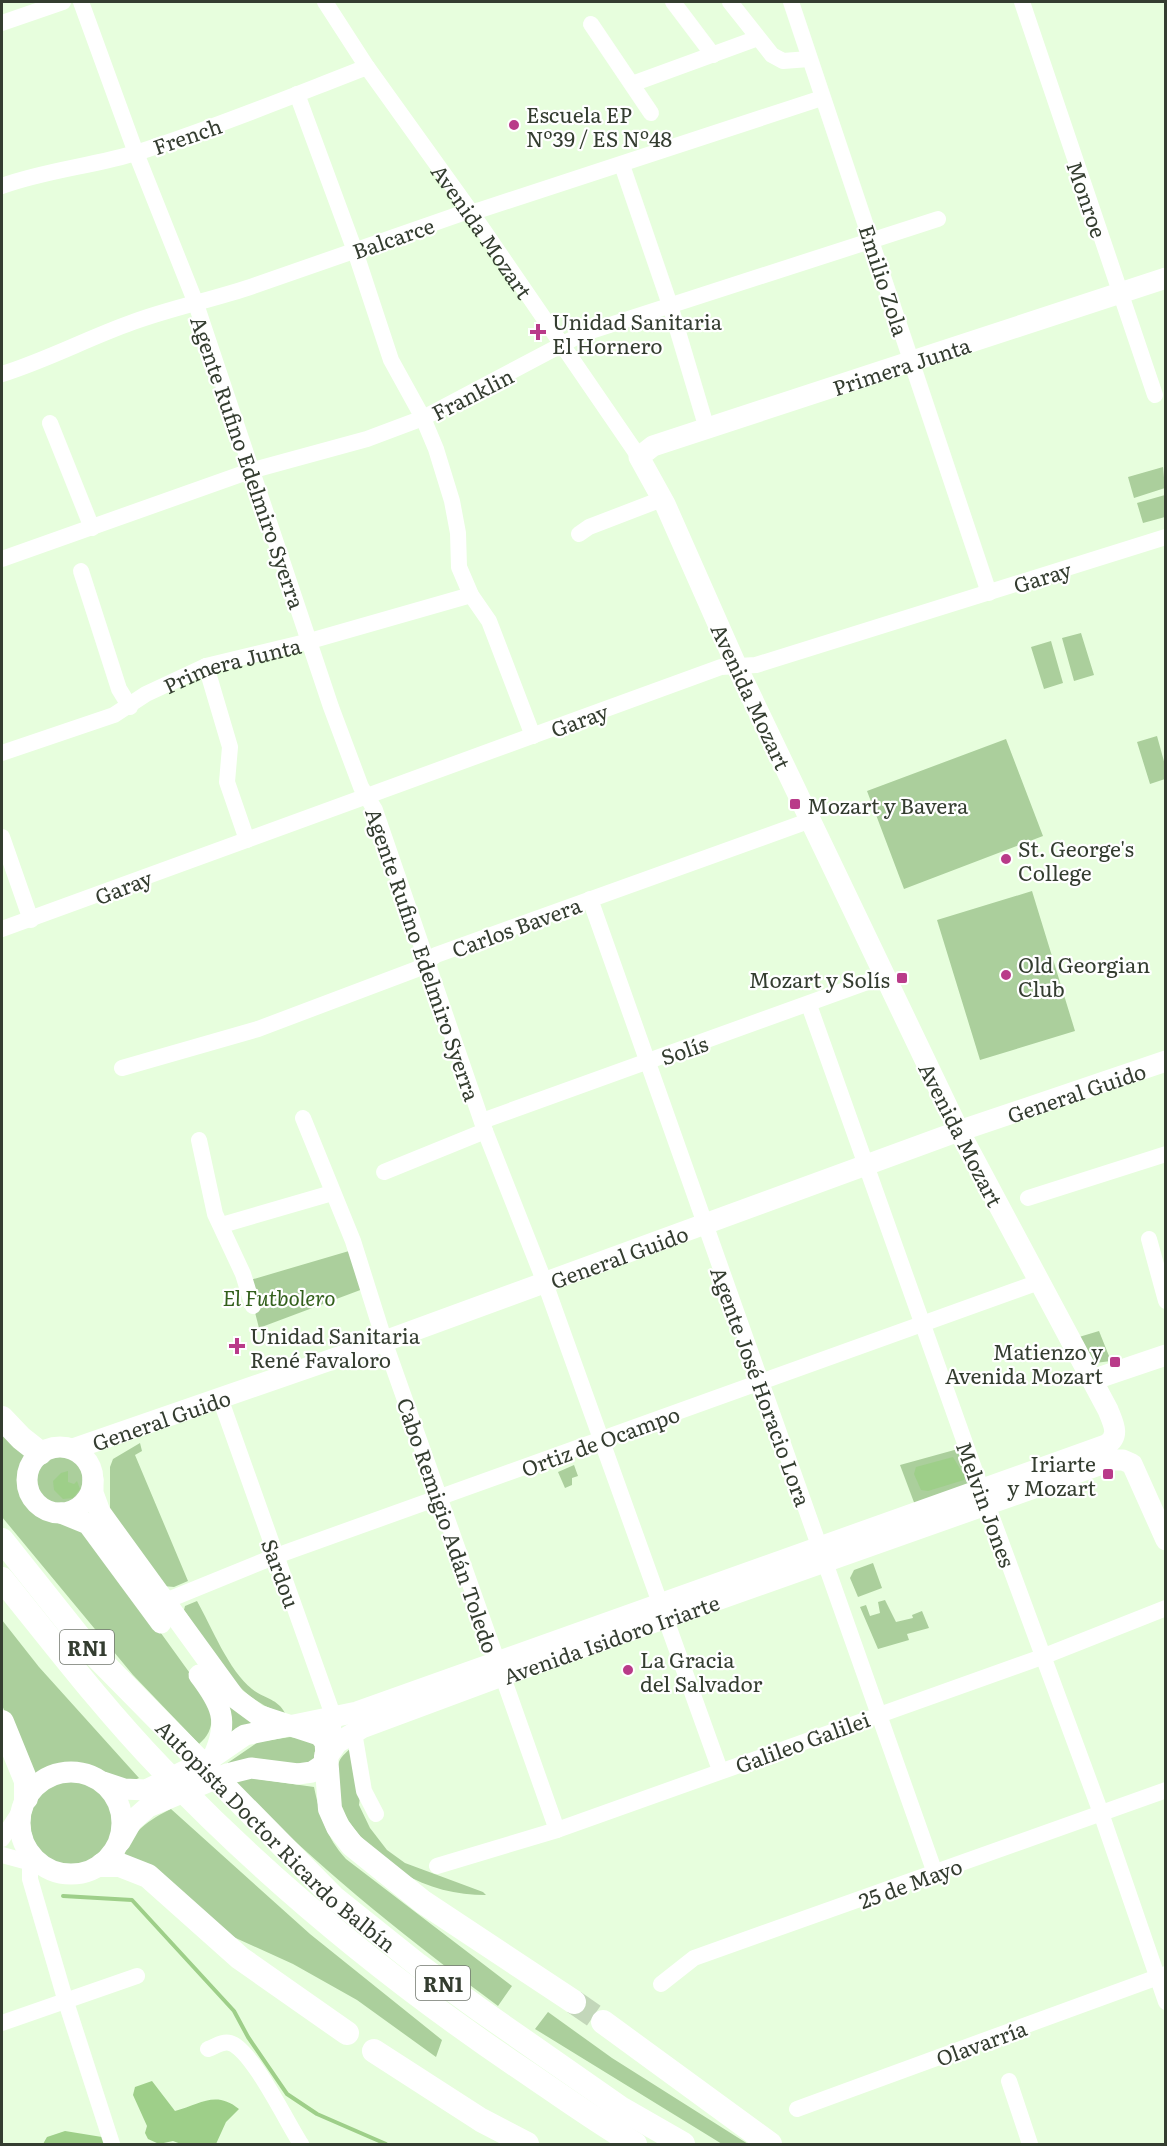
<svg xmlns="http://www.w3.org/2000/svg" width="1167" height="2146" font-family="Literata,serif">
<rect width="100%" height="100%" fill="#e7fedd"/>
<!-- green -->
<path fill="#abcf9c" d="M 1163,467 L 1165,488 L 1134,498 L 1128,477 Z
M 1165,495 L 1165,517 L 1143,523 L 1137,503 Z
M 1081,633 L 1094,675 L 1074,681 L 1062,638 Z
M 1051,641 L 1063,683 L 1044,689 L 1031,647 Z
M 1157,736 L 1165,765 L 1165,779 L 1150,784 L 1137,742 Z
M 1006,739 L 1043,836 L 904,889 L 867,791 Z
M 1032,891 L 1075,1031 L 980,1060 L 937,920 Z
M 349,1251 L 363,1289 L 259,1328 L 247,1281 Z
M 1099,1331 L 1111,1361 L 1095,1363 L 1079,1337 Z
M 2,1428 L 27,1458 C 18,1481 22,1512 50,1521 C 59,1524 69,1523 78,1527 C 84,1530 90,1538 96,1543 L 202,1690 C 212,1709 218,1728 199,1744 L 133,1675 L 2,1517 Z
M 140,1443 L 142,1451 L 135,1455 L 188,1581 L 174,1587 L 163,1586 L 110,1510 L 110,1467 L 113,1459 Z
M 958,1449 L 972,1482 L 915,1505 L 900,1465 Z
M31 1481a28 28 0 1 1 56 0a28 28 0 1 1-56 0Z
M 574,1465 L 578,1476 L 572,1478 L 572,1485 L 565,1488 L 558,1472 Z
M 873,1563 L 882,1588 L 858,1597 L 850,1578 L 854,1570 Z
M 885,1600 L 896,1622 L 913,1618 L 912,1615 L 922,1611 L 929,1628 L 907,1634 L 909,1640 L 878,1649 L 860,1607 L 866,1605 L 870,1616 L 880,1613 L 878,1602 Z
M 197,1601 C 211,1626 229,1671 252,1689 C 264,1699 277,1698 285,1713 C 236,1702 211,1649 184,1610 L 185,1606 Z
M 2,1620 L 39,1667 L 139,1778 C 103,1794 83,1739 32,1778 L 2,1705 Z
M 224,1704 L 232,1704 L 253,1723 L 236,1728 L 229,1735 Z
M 290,1737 L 310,1740 L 318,1747 L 313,1763 L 293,1765 L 261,1759 L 226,1764 L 258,1742 Z
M 354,1745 L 361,1789 L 359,1805 L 370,1828 L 387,1850 L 405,1863 L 483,1892 L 486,1895 C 457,1895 427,1888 403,1873 C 370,1852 321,1804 339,1762 C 341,1756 349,1750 354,1745 Z
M 237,1776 L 314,1787 C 320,1815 326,1837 346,1859 L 512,1986 L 498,2006 C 404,1936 311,1863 230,1777 Z
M30 1823a42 42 0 1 1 84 0a42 42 0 1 1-84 0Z
M 171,1809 L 310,1934 L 442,2040 L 436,2057 L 357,2000 L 293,1964 L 229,1935 L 124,1857 C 127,1834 152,1818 171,1809 Z
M 548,2012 L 612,2058 L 748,2144 L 722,2144 L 535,2029 Z"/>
<!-- water -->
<path fill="#9ecf89" d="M 953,1457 L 965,1477 L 964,1480 L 928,1491 L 921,1490 L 914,1474 L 916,1467 Z
M 68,1471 L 68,1482 L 74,1484 L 77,1481 L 80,1489 L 73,1498 L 63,1499 L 54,1490 L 53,1481 L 61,1473 Z
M 152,2081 L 175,2111 C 200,2104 216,2090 239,2109 L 226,2122 L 216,2144 L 181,2144 L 173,2141 L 159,2144 L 148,2139 L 145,2133 L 147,2126 L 133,2095 L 135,2087 Z
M 65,2131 L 102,2137 L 105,2144 L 43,2144 L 47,2137 Z"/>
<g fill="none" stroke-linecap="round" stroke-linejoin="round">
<!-- stream -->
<path stroke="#9ecf89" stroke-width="4" d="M 63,1896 L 132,1900 L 234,2011 L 248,2037 L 287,2094 L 317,2114 L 386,2144"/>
<!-- highway-tunnel -->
<path stroke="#c3d7ba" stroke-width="24" stroke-dasharray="24 12" stroke-linecap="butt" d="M 574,2002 L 603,2022"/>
<!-- minor -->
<g stroke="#fff" stroke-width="16">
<path d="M 81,2 L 136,153 L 195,301 L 331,707 L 361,787 L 375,810 L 485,1131 L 545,1283 L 720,1770"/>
<path id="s1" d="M 325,2 L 367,67 L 471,212 L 639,457"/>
<path d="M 673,2 L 713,55"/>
<path d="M 730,2 L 772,55 L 783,61 L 809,59"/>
<path d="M 791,2 L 989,593"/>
<path d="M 1022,2 L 1155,395"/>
<path d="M 2,23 L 63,2"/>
<path d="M 591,24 L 651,113"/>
<path d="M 632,84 L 758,38"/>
<path d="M 297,94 L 355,251 L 391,360 L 423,418 L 436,449 L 452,501 L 458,533 L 459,567 L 471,595 L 489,621 L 533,736"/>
<path d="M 622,165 L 670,305 L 707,429"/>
<path d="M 2,186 C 46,170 94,166 139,152 C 217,127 292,96 367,67"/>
<path d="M 2,374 C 47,360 88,338 133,322 C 174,307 216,299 256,285 C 324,262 392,238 460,214 L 480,210 L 822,98"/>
<path d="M 50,423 L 92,528"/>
<path d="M 579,534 L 589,527 L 662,499"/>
<path d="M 2,559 L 250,471 L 367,439 L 423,418 L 582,334 L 938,219"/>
<path d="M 81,571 L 119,689 L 130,707"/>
<path d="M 206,666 L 230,747 L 227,782 L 247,840"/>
<path id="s2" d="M 2,753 L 114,715 L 146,694 L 206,666 L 310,641 L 471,595"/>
<path d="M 2,837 L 31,920"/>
<path d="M 590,899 L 935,1873"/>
<path d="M 2,929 L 721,667 L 756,665 L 1166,537"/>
<path d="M 809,1005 L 981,1488 L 1101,1813 L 1166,2002"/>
<path d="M 122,1068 L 258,1029 L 417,969 L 436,955 L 811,820"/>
<path d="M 303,1118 L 353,1241 L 388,1352 L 557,1830"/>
<path d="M 482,1121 L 884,976"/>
<path d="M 199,1140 L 215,1214 L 243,1274 L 253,1306"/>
<path d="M 384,1172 L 485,1131"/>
<path d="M 1028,1198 L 1166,1154"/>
<path d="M 222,1225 L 332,1193"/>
<path d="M 1149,1239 L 1166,1301"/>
<path d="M 220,1398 L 334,1718 L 331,1749"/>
<path d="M 163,1602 L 276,1556 L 1039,1282"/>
<path d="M 354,1732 L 364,1791 L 376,1814"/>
<path d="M 2,1839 L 22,1808"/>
<path d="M 2,1855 L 43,1866"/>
<path d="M 30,1861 L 30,1879 L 66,2002 L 112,2144"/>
<path d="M 437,1866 L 557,1830 L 1042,1657 L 1166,1608"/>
<path d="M 661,1984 L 694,1958 L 1166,1790"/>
<path d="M 2,2023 L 137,1976"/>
<path d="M 208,2049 C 216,2046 223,2041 230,2043 C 252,2049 287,2123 301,2144"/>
<path d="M 1009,2081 L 1030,2144"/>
<path d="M 797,2109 L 1166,1974"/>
</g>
<!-- major -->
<g stroke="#fff" stroke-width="21">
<path d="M 1092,1380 L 1166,1355"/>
<circle cx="60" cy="1480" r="33"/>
<path id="s3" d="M 73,1449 L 385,1341 L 959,1131 L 1166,1061"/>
<path d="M 93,1479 L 93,1493 L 100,1512 L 235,1698 L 258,1715 L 319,1735 L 325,1742 L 326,1756"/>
<path d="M 61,1513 L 88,1524 L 161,1623"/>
<path d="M 199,1675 C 221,1704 230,1721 213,1757"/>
<circle cx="71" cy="1823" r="51"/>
<path id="s4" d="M 103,1782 L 124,1789 L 146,1790 L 213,1757 L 245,1735 L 357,1712 L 1106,1445 C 1121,1436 1113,1423 1108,1410 L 959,1131 L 737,667 L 665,504 L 639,457 L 653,446 L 1166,278"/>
<path id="s5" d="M 120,1842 L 132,1821 L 148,1807 L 227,1774 L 251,1768 L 298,1774 L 312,1772 L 321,1766 L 337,1743 L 362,1728 L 502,1676 L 1113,1460 L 1123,1460 L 1132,1464 L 1166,1540"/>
</g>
<!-- highway -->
<g stroke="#fff" stroke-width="24">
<path d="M 2,1418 L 21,1438 L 40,1453"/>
<path id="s6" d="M 2,1540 L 88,1648 L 333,1897 L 418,1965 L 480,2010 L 622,2109 L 683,2144"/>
<path d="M 2,1579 C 53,1642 103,1708 160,1767 C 271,1883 396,1985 529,2074 C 564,2098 599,2123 635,2144"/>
<path d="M 2,1722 L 26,1781 L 26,1798"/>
<path d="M 326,1756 L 330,1809 L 338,1827 L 352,1845 L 423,1902 L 574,2002"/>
<path d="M 102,1865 L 120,1865 L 148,1876 L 240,1958 L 347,2033"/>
<path d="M 603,2022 L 770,2144"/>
<path d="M 374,2051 L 481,2120 L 527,2144"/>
</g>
</g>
<!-- markers -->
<g fill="#b93b89" stroke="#fff" stroke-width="2">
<circle cx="514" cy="125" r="6"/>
<path d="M535 323h6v6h6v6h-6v6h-6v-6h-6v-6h6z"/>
<rect x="789" y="798" width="12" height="12" rx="3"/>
<circle cx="1006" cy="859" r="6"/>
<circle cx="1006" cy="975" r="6"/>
<rect x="896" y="972" width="12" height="12" rx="3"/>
<path d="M234 1337h6v6h6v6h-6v6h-6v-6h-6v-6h6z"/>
<rect x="1109" y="1356" width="12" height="12" rx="3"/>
<rect x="1102" y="1468" width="12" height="12" rx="3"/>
<circle cx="628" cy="1670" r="6"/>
</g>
<g text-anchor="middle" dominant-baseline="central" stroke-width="4.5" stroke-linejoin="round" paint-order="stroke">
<!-- shield labels -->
<g fill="#fff" stroke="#71776e" stroke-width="1.5">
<rect x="60" y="1630" width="54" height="34" rx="4.5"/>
<rect x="416" y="1966" width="54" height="34" rx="4.5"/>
</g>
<g font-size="20" font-weight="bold" fill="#343d30">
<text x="87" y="1647">RN1</text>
<text x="443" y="1983">RN1</text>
</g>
<!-- poi labels -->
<g font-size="21" fill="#343d30" stroke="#fff" text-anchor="start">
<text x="526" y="113">Escuela EP<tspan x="526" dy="24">Nº39 / ES Nº48</tspan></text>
<text x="552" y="320">Unidad Sanitaria<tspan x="552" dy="24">El Hornero</tspan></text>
<text x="807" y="804">Mozart y Bavera</text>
<text x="1018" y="847">St. George's<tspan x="1018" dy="24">College</tspan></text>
<text x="1018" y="963">Old Georgian<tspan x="1018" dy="24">Club</tspan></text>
<text x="890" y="978" text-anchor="end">Mozart y Solís</text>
<text x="250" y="1334">Unidad Sanitaria<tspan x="250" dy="24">René Favaloro</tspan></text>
<text x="1103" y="1350" text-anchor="end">Matienzo y<tspan x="1103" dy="24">Avenida Mozart</tspan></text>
<text x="1096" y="1462" text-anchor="end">Iriarte<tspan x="1096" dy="24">y Mozart</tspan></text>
<text x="640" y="1658">La Gracia<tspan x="640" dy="24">del Salvador</tspan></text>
</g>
<!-- street labels -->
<g font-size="21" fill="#343d30" stroke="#fff">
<text transform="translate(187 135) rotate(-19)">French</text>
<text transform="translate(1088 199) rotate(71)">Monroe</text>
<text stroke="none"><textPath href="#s1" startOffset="278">Avenida Mozart</textPath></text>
<text transform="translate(393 237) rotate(-19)">Balcarce</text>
<text transform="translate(885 280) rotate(72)">Emilio Zola</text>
<text stroke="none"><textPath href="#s4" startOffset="2448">Primera Junta</textPath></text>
<text transform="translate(472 393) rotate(-27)">Franklin</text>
<text transform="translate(249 462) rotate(71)">Agente Rufino Edelmiro Syerra</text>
<text transform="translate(1042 576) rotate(-17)">Garay</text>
<text stroke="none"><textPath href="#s2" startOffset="248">Primera Junta</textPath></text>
<text transform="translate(752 696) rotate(65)">Avenida Mozart</text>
<text transform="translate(579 719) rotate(-20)">Garay</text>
<text transform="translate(123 886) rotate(-21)">Garay</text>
<text transform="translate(516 926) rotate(-20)">Carlos Bavera</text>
<text transform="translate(424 954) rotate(71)">Agente Rufino Edelmiro Syerra</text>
<text transform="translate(684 1049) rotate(-19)">Solís</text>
<text stroke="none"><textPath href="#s3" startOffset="1065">General Guido</textPath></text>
<text transform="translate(962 1134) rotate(63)">Avenida Mozart</text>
<text stroke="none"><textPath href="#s3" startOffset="579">General Guido</textPath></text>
<text transform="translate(762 1386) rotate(70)">Agente José Horacio Lora</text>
<text stroke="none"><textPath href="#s3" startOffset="93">General Guido</textPath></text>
<text transform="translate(600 1440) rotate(-20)">Ortiz de Ocampo</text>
<text transform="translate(987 1504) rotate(70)">Melvin Jones</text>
<text transform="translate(449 1525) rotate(71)">Cabo Remigio Adán Toledo</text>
<text transform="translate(282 1573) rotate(70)">Sardou</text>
<text stroke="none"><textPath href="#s5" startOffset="550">Avenida Isidoro Iriarte</textPath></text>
<text transform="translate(802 1741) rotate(-20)">Galileo Galilei</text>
<text stroke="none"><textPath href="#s6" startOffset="404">Autopista Doctor Ricardo Balbín</textPath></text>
<text transform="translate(910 1882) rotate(-20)">25 de Mayo</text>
<text transform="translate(981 2042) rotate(-20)">Olavarría</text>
</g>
<!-- park labels -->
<g font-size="21" font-style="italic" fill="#33601c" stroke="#fff">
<text x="279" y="1296">El Futbolero</text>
</g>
</g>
<!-- border -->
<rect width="1167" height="2146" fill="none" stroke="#343d30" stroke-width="6"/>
</svg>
